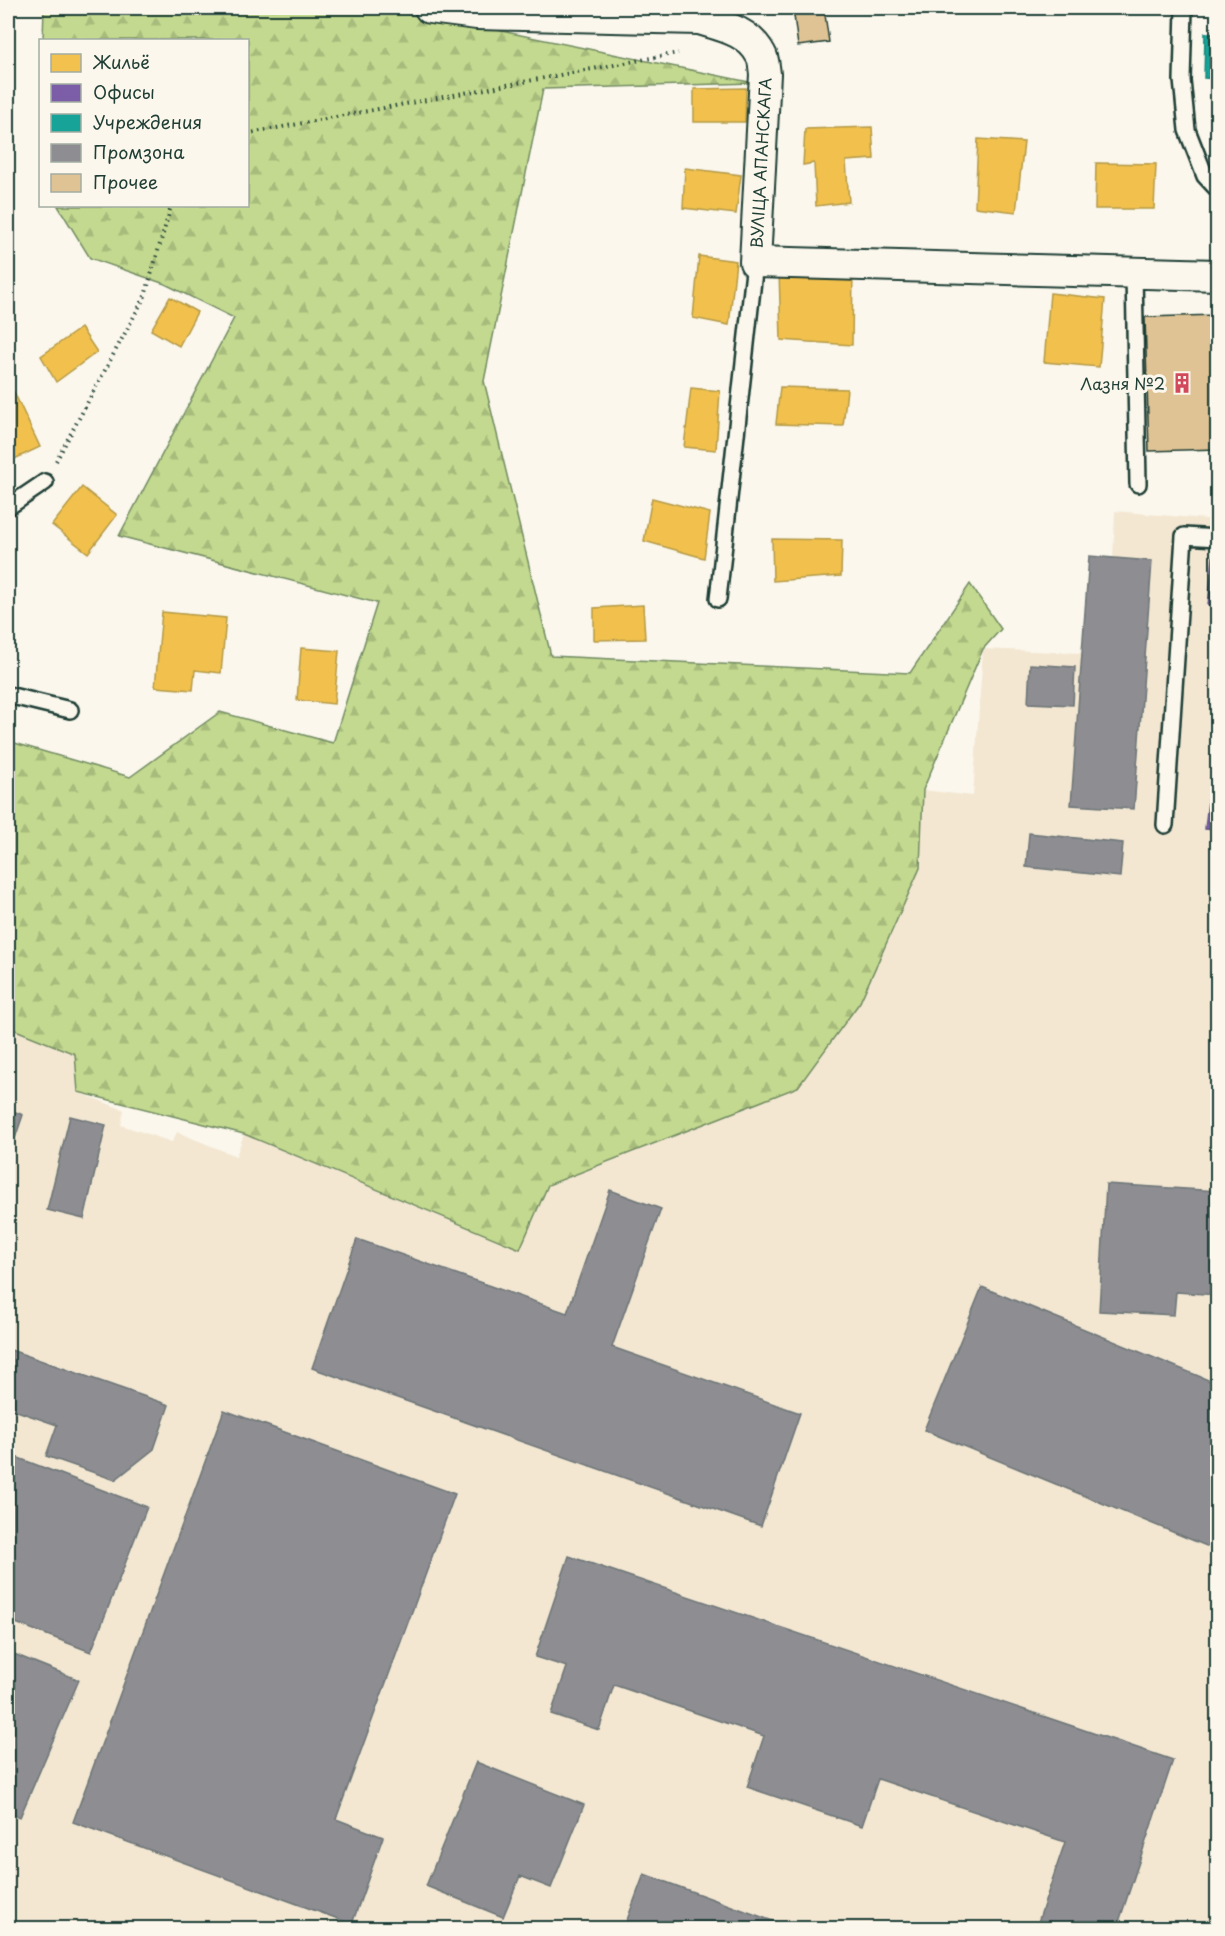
<svg xmlns="http://www.w3.org/2000/svg" width="1225" height="1936" font-family="'Playpen Sans',sans-serif">
<defs>
<pattern id="forest-firs" width="22" height="20" patternUnits="userSpaceOnUse" patternTransform="scale(1.5)"><rect width="22" height="20" fill="#c3d98f"/><path d="M5 1l3.5 6h-7zM16 11l3.5 6h-7z" fill="#a7bb7c"/></pattern>
</defs>
<rect width="100%" height="100%" fill="#fbf7ec"/>
<filter id="ink" filterUnits="userSpaceOnUse"><feTurbulence type="fractalNoise" baseFrequency=".0167" numOctaves="2"/><feDisplacementMap in="SourceGraphic" scale="12" xChannelSelector="R" yChannelSelector="G"/><feConvolveMatrix kernelMatrix="1 2 1 2 8 2 1 2 1" color-interpolation-filters="sRGB"/></filter>
<g filter="url(#ink)">
<!-- built -->
<path fill="#f3e7d2" d="M 1115,511 L 1217,520 L 1217,1928 L 8,1928 L 8,1027 L 75,1054 L 78,1092 L 124,1110 L 121,1125 L 172,1142 L 177,1132 L 236,1156 L 244,1134 L 520,1249 L 548,1185 L 798,1087 L 920,869 L 923,790 L 973,796 L 983,649 L 1082,653 L 1089,556 L 1113,558 Z"/>
<!-- forest -->
<path fill="url(#forest-firs)" stroke="#718b62" stroke-width="1.5" d="M 44,8 L 370,8 L 482,27 L 754,83 L 543,89 L 484,381 L 551,656 L 910,673 L 970,584 L 1001,629 L 983,649 L 923,790 L 920,868 L 860,1002 L 798,1087 L 548,1185 L 520,1249 L 244,1134 L 78,1092 L 75,1054 L 8,1027 L 8,741 L 130,777 L 220,712 L 333,743 L 377,603 L 119,536 L 234,318 L 165,284 L 90,258 L 58,206 L 248,206 L 248,40 L 43,40 Z"/>
<!-- homes -->
<path fill="#f2c14e" stroke="#b39946" stroke-width="1.5" d="M 746,88 L 745,122 L 694,122 L 694,89 Z
M 872,127 L 874,159 L 846,161 L 849,202 L 816,206 L 814,163 L 803,165 L 805,129 Z
M 978,139 L 1024,142 L 1016,212 L 975,207 Z
M 1096,163 L 1156,164 L 1154,209 L 1095,209 Z
M 685,168 L 741,175 L 736,214 L 683,208 Z
M 699,256 L 736,261 L 729,325 L 693,318 Z
M 853,268 L 852,345 L 781,340 L 779,270 Z
M 1050,293 L 1105,299 L 1099,367 L 1044,362 Z
M 170,297 L 197,312 L 179,346 L 151,330 Z
M 81,328 L 97,352 L 56,382 L 41,356 Z
M 780,387 L 847,389 L 843,426 L 776,424 Z
M 691,388 L 720,391 L 716,450 L 684,447 Z
M 14,392 L 40,447 L 8,462 L 8,396 Z
M 82,487 L 117,515 L 88,553 L 52,525 Z
M 652,498 L 710,513 L 704,558 L 644,541 Z
M 772,539 L 842,540 L 841,576 L 773,581 Z
M 643,605 L 645,639 L 594,640 L 594,608 Z
M 162,612 L 226,618 L 221,673 L 195,670 L 193,690 L 155,687 Z
M 301,648 L 339,651 L 334,704 L 297,700 Z"/>
<!-- offices -->
<path fill="#7b5ea7" stroke="#5f5484" stroke-width="1.5" d="M 1214,548 L 1218,548 L 1218,606 L 1208,605 Z
M 1218,708 L 1218,830 L 1205,829 Z"/>
<!-- public -->
<path fill="#17a398" stroke="#19847a" stroke-width="1.5" d="M 1205,33 L 1218,33 L 1218,79 L 1204,78 Z"/>
<!-- industry -->
<path fill="#8d8d92" stroke="#6c7576" stroke-width="1.5" d="M 1089,556 L 1152,561 L 1134,809 L 1071,805 Z
M 1030,664 L 1075,667 L 1073,705 L 1028,703 Z
M 1029,833 L 1123,843 L 1120,877 L 1026,867 Z
M 8,1109 L 23,1115 L 8,1159 Z
M 70,1116 L 106,1125 L 84,1219 L 47,1210 Z
M 1106,1184 L 1218,1191 L 1218,1295 L 1176,1292 L 1174,1315 L 1099,1311 Z
M 610,1190 L 661,1209 L 612,1347 L 800,1413 L 761,1526 L 312,1368 L 357,1239 L 567,1313 Z
M 982,1287 L 1218,1384 L 1218,1525 L 1209,1547 L 924,1430 Z
M 8,1349 L 169,1405 L 154,1449 L 115,1480 L 46,1456 L 57,1425 L 8,1408 Z
M 224,1410 L 455,1494 L 336,1819 L 383,1837 L 352,1924 L 73,1822 Z
M 8,1454 L 147,1507 L 91,1652 L 8,1620 Z
M 569,1556 L 1173,1760 L 1117,1928 L 1036,1928 L 1065,1842 L 878,1779 L 862,1826 L 747,1787 L 764,1736 L 614,1685 L 599,1730 L 551,1714 L 567,1667 L 535,1657 Z
M 9,1652 L 79,1680 L 20,1817 L 8,1813 L 8,1656 Z
M 476,1762 L 584,1805 L 551,1888 L 520,1876 L 503,1917 L 426,1886 Z
M 644,1874 L 792,1928 L 624,1928 Z"/>
<!-- building -->
<path fill="#dfc394" stroke="#1f3d34" stroke-width="1.5" d="M 793,8 L 824,8 L 829,42 L 798,46 Z
M 1218,315 L 1218,449 L 1149,451 L 1145,317 Z"/>
<g fill="none" stroke-linecap="round" stroke-linejoin="round">
<!-- service casing -->
<g stroke="#1f3d34" stroke-width="20">
<path id="service" d="M 1184,8 L 1182,80 L 1187,130 L 1205,176 L 1218,190
M 1134,273 L 1138,484
M 8,507 L 45,482
M 718,599 L 755,262
M 8,695 L 70,710
M 1165,825 L 1184,536 L 1218,538"/>
</g>
<!-- minor casing -->
<g stroke="#1f3d34" stroke-width="34">
<path id="minor" d="M 430,8 L 477,14 L 699,19 C 722,26 749,31 761,55 C 764,60 764,68 765,74 L 755,262 L 1218,275"/>
</g>
<!-- path -->
<path stroke="#1f3d34" stroke-width="4" stroke-dasharray="1.5 4.5" stroke-linecap="butt" d="M 248,135 L 250,133 L 678,53
M 56,461 L 145,296 L 171,206"/>
<!-- service -->
<use href="#service" stroke="#fbf7ec" stroke-width="15"/>
<!-- minor -->
<use href="#minor" stroke="#fbf7ec" stroke-width="30"/>
</g>
</g>
<!-- icons -->
<defs>
<g id="building-bare" transform="scale(1.62)"><path d="M-4-6H4V6H1V3H-1V6H-4ZM-2.5-4.3h1.7v1.8h-1.7ZM.8-4.3h1.7v1.8H.8ZM-2.5-1h1.7V.8h-1.7ZM.8-1h1.7V.8H.8Z" fill="#d1495b" stroke="#fbf7ec" stroke-width="2.5" paint-order="stroke"/></g>
</defs>
<g fill-rule="evenodd">
<use href="#building-bare" x="1182" y="383"/>
</g>
<g text-anchor="middle" dominant-baseline="central" stroke-width="6" stroke-linejoin="round" paint-order="stroke">
<!-- street labels -->
<g font-size="16" fill="#1f3d34" stroke="#fbf7ec">
<text transform="translate(760 163) rotate(-87)">ВУЛІЦА АПАНСКАГА</text>
</g>
<!-- poi labels -->
<g font-size="16" fill="#1f3d34" stroke="#fbf7ec" text-anchor="end">
<text x="1165" y="383">Лазня №2</text>
</g>
</g>
<!-- margin -->
<rect width="1225" height="1936" fill="none" stroke="#fbf7ec" stroke-width="30"/>
<rect x="15" y="15" width="1195" height="1906" fill="none" stroke="#1f3d34" stroke-width="2" filter="url(#ink)"/>
<!-- legend -->
<rect x="39" y="39" width="210" height="168" fill="#fbf7ec" stroke="#a3ada2" stroke-width="1.5"/>
<rect x="51" y="54" width="30" height="18" fill="#f2c14e" stroke="#a3ada2" stroke-width="1.5"/>
<text x="93" y="69" font-size="18" fill="#1f3d34">Жильё</text>
<rect x="51" y="84" width="30" height="18" fill="#7b5ea7" stroke="#a3ada2" stroke-width="1.5"/>
<text x="93" y="99" font-size="18" fill="#1f3d34">Офисы</text>
<rect x="51" y="114" width="30" height="18" fill="#17a398" stroke="#a3ada2" stroke-width="1.5"/>
<text x="93" y="129" font-size="18" fill="#1f3d34">Учреждения</text>
<rect x="51" y="144" width="30" height="18" fill="#8d8d92" stroke="#a3ada2" stroke-width="1.5"/>
<text x="93" y="159" font-size="18" fill="#1f3d34">Промзона</text>
<rect x="51" y="174" width="30" height="18" fill="#dfc394" stroke="#a3ada2" stroke-width="1.5"/>
<text x="93" y="189" font-size="18" fill="#1f3d34">Прочее</text>
</svg>
